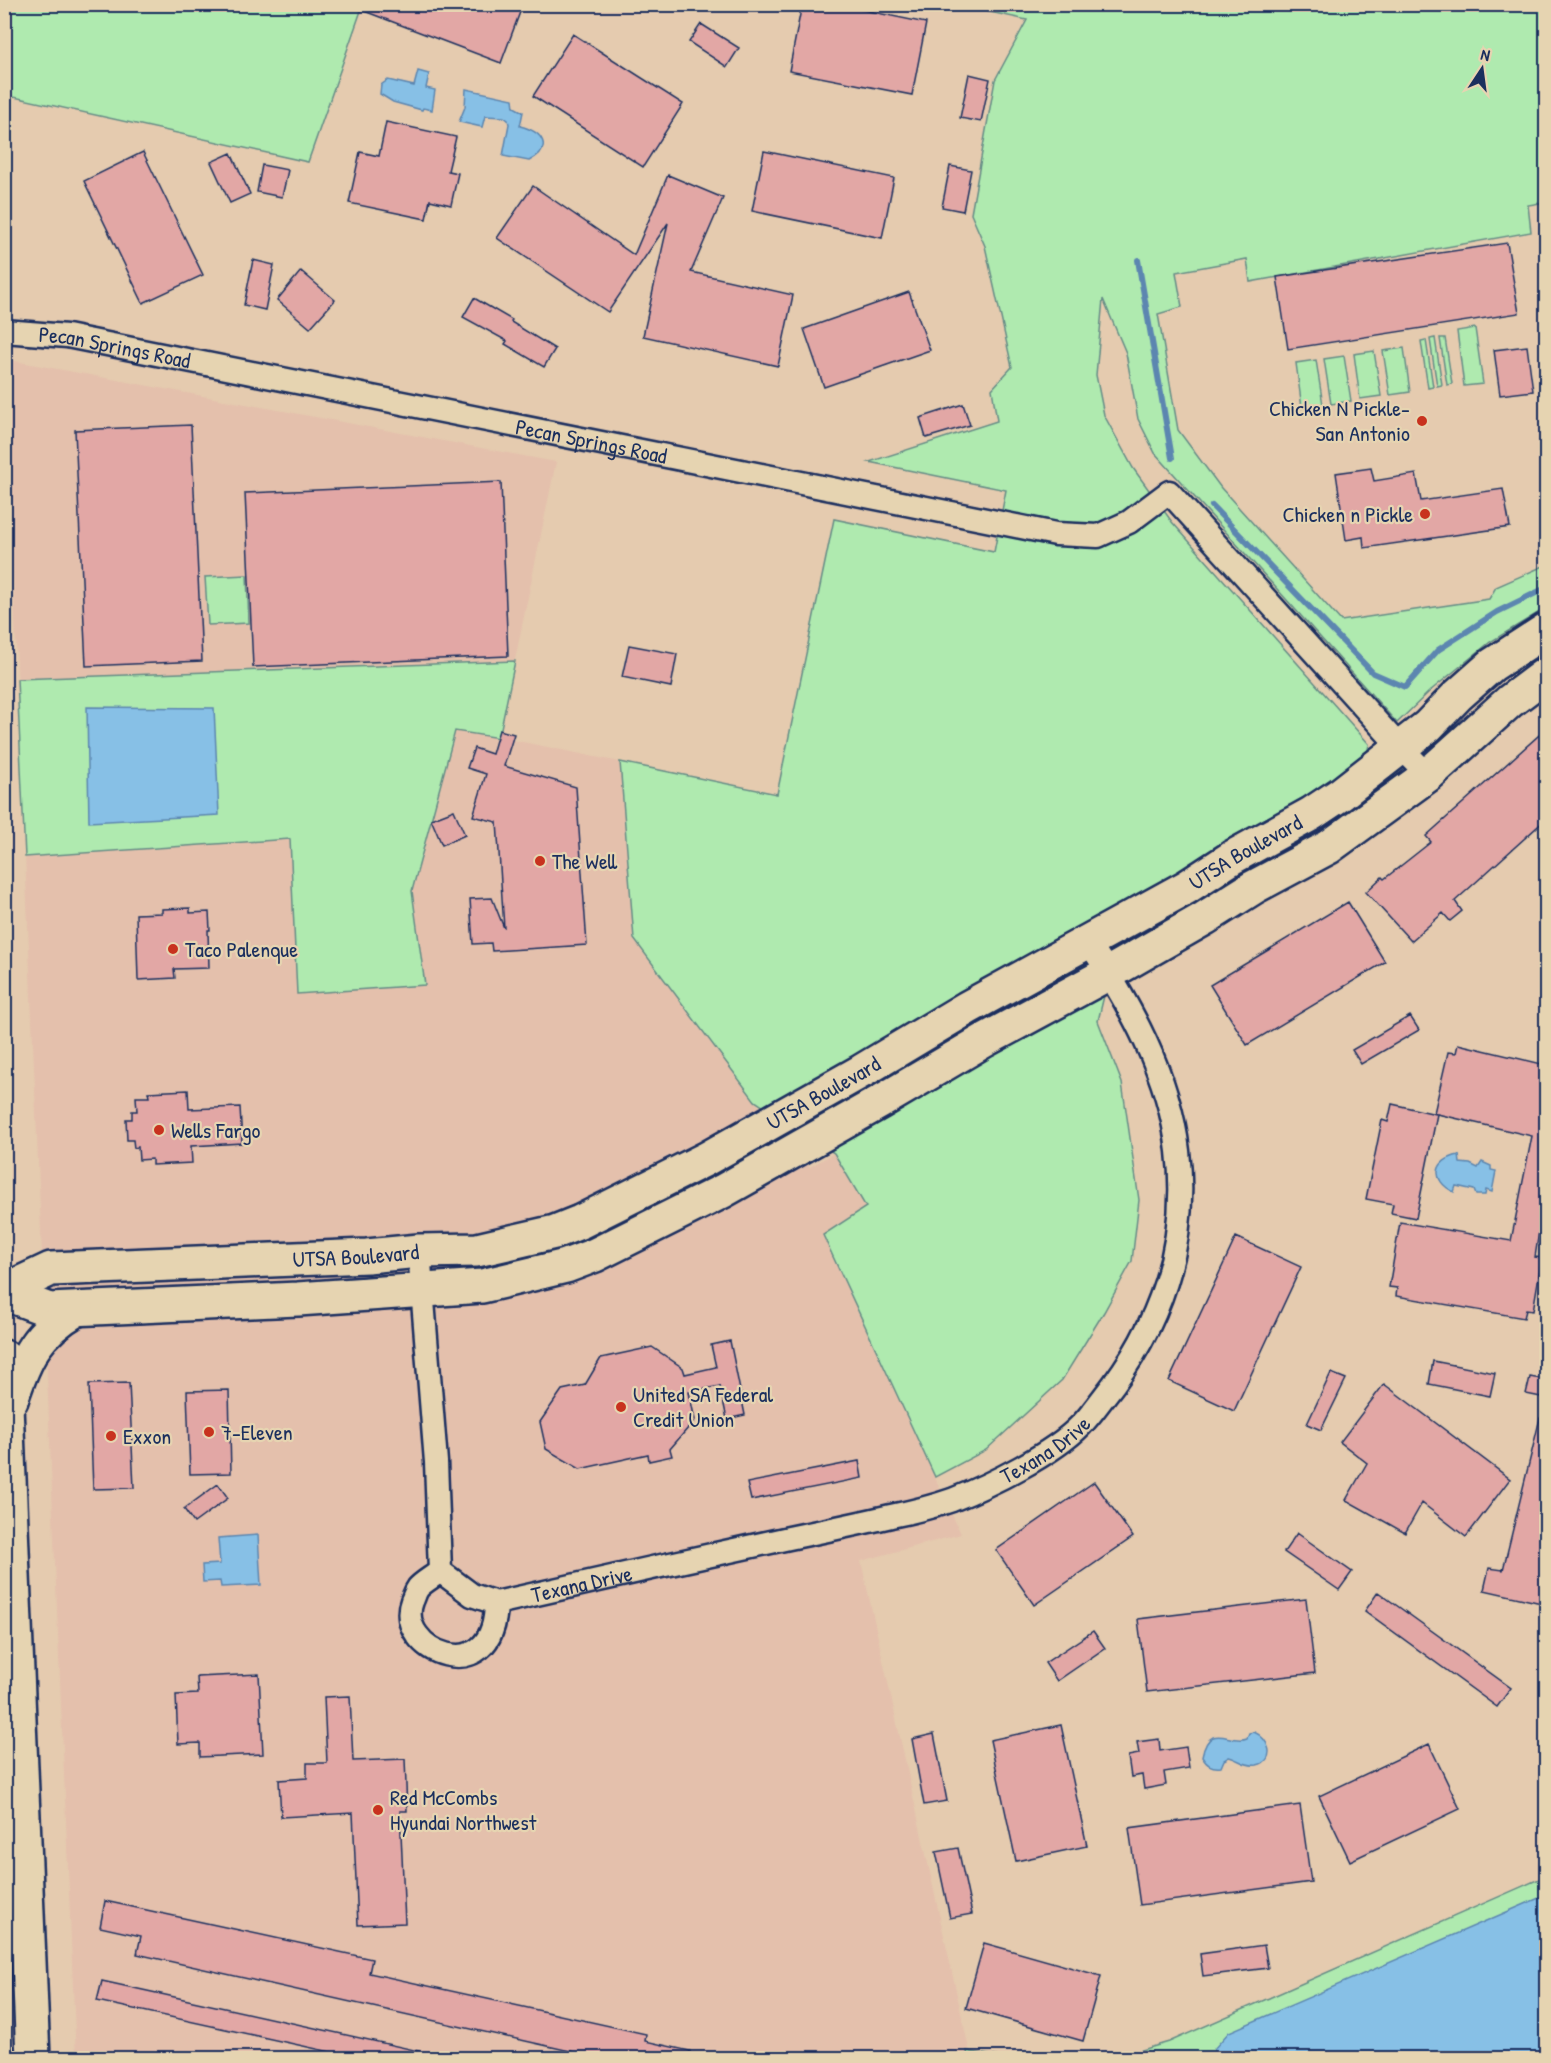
<svg xmlns="http://www.w3.org/2000/svg" width="1551" height="2063" font-family="'Patrick Hand',sans-serif">
<rect width="100%" height="100%" fill="#e5cbaf"/>
<filter id="ink" filterUnits="userSpaceOnUse"><feTurbulence type="fractalNoise" baseFrequency=".0167" numOctaves="2"/><feDisplacementMap in="SourceGraphic" scale="12" xChannelSelector="R" yChannelSelector="G"/><feConvolveMatrix kernelMatrix="1 2 1 2 8 2 1 2 1" color-interpolation-filters="sRGB"/></filter>
<g filter="url(#ink)">
<!-- built -->
<path fill="#e4c0ac" d="M 4,359 L 556,462 L 499,737 L 620,762 L 635,939 L 755,1101 L 810,1167 L 834,1153 L 866,1207 L 823,1235 L 961,1534 L 861,1561 L 971,2058 L 76,2058 Z"/>
<!-- green -->
<path fill="#afeaaf" stroke="#658c86" stroke-width="1.5" d="M 4,5 L 363,5 L 308,162 L 14,97 L 5,105 Z
M 957,5 L 1546,5 L 1546,202 L 1528,205 L 1531,232 L 1250,282 L 1247,259 L 1176,272 L 1182,307 L 1158,314 L 1178,430 L 1221,488 L 1341,621 L 1489,599 L 1496,587 L 1546,565 L 1546,608 L 1490,642 L 1430,691 L 1397,723 L 1155,453 L 1138,419 L 1126,353 L 1103,299 L 1096,375 L 1104,415 L 1133,468 L 1172,522 L 1369,744 L 1367,755 L 1287,813 L 1125,908 L 1098,1021 L 1122,1083 L 1139,1200 L 1132,1261 L 1104,1312 L 1062,1380 L 986,1450 L 935,1477 L 823,1235 L 866,1207 L 834,1153 L 755,1101 L 634,939 L 620,762 L 777,794 L 834,519 L 994,552 L 1006,490 L 869,462 L 997,421 L 992,389 L 1012,367 L 985,246 L 971,214 L 995,80 L 1027,20 Z
M 1475,328 L 1483,384 L 1464,386 L 1457,331 Z
M 1435,338 L 1442,385 L 1437,386 L 1430,339 Z
M 1440,338 L 1445,338 L 1452,384 L 1447,385 Z
M 1426,340 L 1433,387 L 1428,388 L 1421,341 Z
M 1404,348 L 1410,392 L 1390,395 L 1383,351 Z
M 1374,351 L 1381,396 L 1360,399 L 1354,354 Z
M 1344,356 L 1351,401 L 1331,404 L 1324,359 Z
M 1316,360 L 1323,405 L 1302,408 L 1296,363 Z
M 247,575 L 249,623 L 208,625 L 205,577 Z
M 515,661 L 499,738 L 455,731 L 412,891 L 425,985 L 297,994 L 290,839 L 25,857 L 17,679 Z
M 1546,1876 L 1546,2058 L 1115,2058 L 1169,2042 Z
M 967,2051 L 1004,2058 L 968,2058 Z"/>
<!-- water -->
<path fill="#87c0e6" stroke="#5c86b0" stroke-width="1.5" d="M 418,71 L 429,74 L 426,88 L 435,90 L 432,110 L 423,108 L 422,110 L 393,102 L 380,94 L 381,85 L 388,80 L 414,86 Z
M 466,89 L 513,99 L 514,107 L 523,112 L 520,126 C 543,132 554,148 529,161 L 503,156 L 509,124 L 508,120 L 504,117 L 485,116 L 482,127 L 459,122 L 465,107 Z
M 87,707 L 214,708 L 219,815 L 89,822 Z
M 1459,1155 L 1460,1163 L 1470,1164 L 1478,1168 L 1482,1162 L 1491,1166 L 1491,1170 L 1496,1171 L 1492,1192 L 1486,1190 L 1485,1195 L 1476,1195 L 1474,1190 L 1456,1186 L 1454,1192 C 1430,1180 1434,1160 1459,1155 Z
M 258,1535 L 261,1585 L 221,1587 L 220,1581 L 203,1582 L 202,1565 L 220,1564 L 218,1538 Z
M 1254,1732 C 1269,1738 1277,1760 1257,1765 C 1246,1767 1238,1759 1229,1757 L 1224,1760 L 1221,1767 C 1211,1768 1207,1765 1202,1757 C 1209,1720 1230,1745 1247,1738 L 1249,1733 Z
M 1546,1895 L 1546,2058 L 1212,2058 L 1214,2049 L 1229,2032 Z"/>
<g fill="none" stroke-linecap="round" stroke-linejoin="round">
<!-- stream -->
<path stroke="#5c86b0" stroke-width="6" d="M 1138,260 L 1172,458
M 1212,506 L 1373,673 L 1405,687 L 1438,650 L 1497,612 L 1546,588"/>
</g>
<!-- building -->
<path fill="#e2a7a5" stroke="#1b2f5e" stroke-width="1.5" d="M 352,4 L 523,4 L 501,63 L 351,6 Z
M 802,4 L 834,4 L 926,23 L 912,95 L 789,71 Z
M 701,24 L 739,48 L 727,67 L 689,42 Z
M 573,34 L 683,104 L 643,167 L 533,96 Z
M 969,74 L 990,79 L 981,122 L 960,118 Z
M 386,122 L 456,137 L 448,171 L 458,173 L 451,205 L 430,200 L 426,219 L 349,203 L 360,152 L 379,156 Z
M 764,151 L 894,178 L 882,238 L 752,211 Z
M 143,152 L 203,275 L 143,303 L 84,181 Z
M 231,153 L 250,194 L 230,203 L 211,162 Z
M 262,165 L 288,170 L 282,197 L 257,192 Z
M 950,166 L 971,170 L 963,211 L 942,207 Z
M 668,175 L 723,198 L 691,272 L 793,295 L 778,366 L 643,336 L 668,223 L 608,312 L 497,238 L 533,186 L 634,255 Z
M 1507,243 L 1519,313 L 1288,349 L 1277,277 Z
M 253,260 L 274,265 L 265,310 L 244,305 Z
M 301,271 L 335,300 L 310,328 L 277,300 Z
M 909,292 L 930,350 L 824,387 L 804,329 Z
M 474,298 L 512,320 L 511,322 L 555,349 L 544,367 L 505,344 L 507,341 L 463,317 Z
M 1527,346 L 1533,391 L 1500,395 L 1494,350 Z
M 963,404 L 970,425 L 926,438 L 920,418 Z
M 191,425 L 202,661 L 86,666 L 75,430 Z
M 1371,468 L 1374,481 L 1416,474 L 1421,501 L 1503,489 L 1510,527 L 1364,548 L 1363,537 L 1346,540 L 1336,473 Z
M 501,482 L 508,656 L 253,667 L 245,493 Z
M 629,645 L 677,654 L 671,687 L 622,677 Z
M 1546,729 L 1546,819 L 1455,901 L 1462,911 L 1450,921 L 1443,913 L 1411,941 L 1366,892 L 1382,877 L 1384,879 L 1431,842 L 1426,836 Z
M 499,730 L 514,734 L 504,766 L 576,787 L 587,945 L 492,951 L 491,943 L 473,944 L 470,899 L 492,898 L 504,928 L 497,822 L 473,816 L 486,774 L 467,768 L 474,748 L 492,754 Z
M 454,810 L 465,835 L 442,845 L 431,819 Z
M 1348,902 L 1385,962 L 1247,1045 L 1210,985 Z
M 190,908 L 190,913 L 209,912 L 210,930 L 208,930 L 209,968 L 174,969 L 175,978 L 138,980 L 136,914 L 162,913 L 162,909 Z
M 1410,1016 L 1419,1030 L 1361,1064 L 1352,1050 Z
M 1458,1044 L 1546,1065 L 1546,1219 L 1541,1218 L 1535,1257 L 1542,1258 L 1533,1311 L 1526,1310 L 1524,1318 L 1396,1296 L 1397,1288 L 1389,1287 L 1400,1222 L 1511,1241 L 1532,1136 L 1437,1114 L 1416,1218 L 1391,1213 L 1393,1204 L 1366,1199 L 1382,1120 L 1388,1122 L 1392,1104 L 1436,1114 L 1434,1113 L 1448,1052 L 1456,1053 Z
M 188,1090 L 189,1109 L 240,1107 L 242,1143 L 191,1146 L 192,1163 L 152,1165 L 152,1159 L 139,1160 L 138,1147 L 134,1148 L 133,1140 L 127,1140 L 126,1119 L 132,1119 L 132,1111 L 137,1111 L 136,1097 L 149,1097 L 148,1092 Z
M 1236,1237 L 1301,1267 L 1234,1411 L 1169,1381 Z
M 730,1341 L 745,1415 L 727,1419 L 720,1386 L 689,1392 L 695,1420 L 670,1449 L 672,1456 L 649,1461 L 648,1454 L 580,1469 L 546,1449 L 540,1422 L 562,1390 L 585,1385 L 601,1358 L 652,1347 L 683,1368 L 685,1374 L 716,1367 L 711,1345 Z
M 1433,1361 L 1495,1373 L 1490,1396 L 1429,1384 Z
M 1331,1373 L 1346,1379 L 1321,1430 L 1307,1424 Z
M 1530,1377 L 1546,1380 L 1546,1398 L 1526,1394 Z
M 129,1383 L 134,1488 L 93,1489 L 89,1384 Z
M 1384,1384 L 1510,1479 L 1466,1537 L 1422,1503 L 1405,1533 L 1346,1500 L 1367,1463 L 1340,1442 Z
M 229,1390 L 231,1473 L 190,1474 L 187,1391 Z
M 1540,1418 L 1546,1419 L 1546,1604 L 1484,1590 L 1489,1568 L 1503,1570 Z
M 859,1461 L 862,1478 L 751,1500 L 747,1483 Z
M 1094,1482 L 1133,1537 L 1034,1605 L 996,1550 Z
M 218,1484 L 228,1498 L 194,1523 L 184,1509 Z
M 1297,1533 L 1352,1572 L 1339,1590 L 1284,1552 Z
M 1378,1592 L 1511,1688 L 1497,1707 L 1365,1611 Z
M 1306,1599 L 1315,1673 L 1147,1692 L 1138,1619 Z
M 1093,1631 L 1105,1648 L 1057,1681 L 1045,1663 Z
M 259,1674 L 263,1754 L 200,1757 L 200,1743 L 178,1744 L 176,1695 L 198,1694 L 197,1677 Z
M 350,1696 L 353,1761 L 405,1759 L 407,1811 L 400,1811 L 405,1923 L 358,1925 L 353,1813 L 281,1817 L 279,1780 L 307,1778 L 307,1763 L 327,1763 L 324,1697 Z
M 1061,1725 L 1087,1846 L 1016,1861 L 990,1740 Z
M 934,1734 L 947,1801 L 924,1805 L 912,1739 Z
M 1159,1739 L 1160,1751 L 1186,1747 L 1189,1768 L 1164,1772 L 1166,1785 L 1144,1789 L 1142,1775 L 1131,1777 L 1128,1756 L 1139,1754 L 1137,1742 Z
M 1429,1744 L 1460,1809 L 1350,1861 L 1319,1796 Z
M 1300,1805 L 1311,1882 L 1140,1905 L 1129,1828 Z
M 958,1848 L 972,1914 L 950,1918 L 936,1852 Z
M 105,1901 L 372,1959 L 369,1973 L 646,2034 L 645,2041 L 690,2051 L 690,2058 L 601,2058 L 137,1954 L 141,1936 L 100,1927 Z
M 984,1943 L 1101,1976 L 1083,2041 L 966,2008 Z
M 1264,1945 L 1268,1968 L 1203,1976 L 1200,1954 Z
M 102,1981 L 419,2051 L 419,2058 L 358,2058 L 97,2001 Z"/>
<g fill="none" stroke-linecap="round" stroke-linejoin="round">
<!-- street casing -->
<g stroke="#1b2f5e" stroke-width="27">
<g id="street">
<path id="s1" d="M 4,331 L 67,336 L 1056,534 L 1098,536 L 1129,522 L 1169,492 L 1389,735 L 1428,775"/>
<path d="M 419,1251 L 436,1462 L 440,1571 L 472,1595 L 496,1603"/>
<path id="s2" d="M 440,1571 C 433,1577 423,1582 418,1588 C 415,1592 414,1597 412,1601 C 393,1650 495,1694 496,1603 C 594,1581 691,1559 789,1538 C 823,1531 857,1524 891,1516 C 911,1512 932,1507 952,1500 C 990,1485 1053,1454 1081,1425 C 1089,1417 1096,1407 1103,1398 C 1160,1327 1189,1243 1178,1151 C 1169,1074 1130,1005 1088,941"/>
</g>
</g>
<!-- secondary casing -->
<g stroke="#1b2f5e" stroke-width="38">
<g id="secondary">
<path id="s3" d="M 4,1291 L 51,1269 L 367,1256 L 419,1251 L 477,1250 L 555,1232 L 580,1222 L 706,1159 L 862,1071 L 967,1008 L 1187,887 L 1233,857 L 1311,814 L 1341,794 L 1428,726 L 1457,696 L 1492,665 L 1546,630"/>
<path d="M 4,1293 L 49,1310 L 298,1299 L 482,1286 L 566,1266 L 595,1255 L 723,1191 L 880,1102 L 985,1040 L 1109,973 L 1205,918 L 1254,887 L 1329,847 L 1428,775 L 1510,701 L 1546,674"/>
<path d="M 4,1357 L 33,2058"/>
<path d="M 11,1400 C 25,1357 37,1332 77,1309"/>
</g>
</g>
<!-- street -->
<use href="#street" stroke="#e6d4b1" stroke-width="22"/>
<!-- secondary -->
<use href="#secondary" stroke="#e6d4b1" stroke-width="33"/>
</g>
</g>
<!-- markers -->
<g fill="#c8321e" stroke="#e6d4b1" stroke-width="2">
<circle cx="1422" cy="421" r="6"/>
<circle cx="1425" cy="514" r="6"/>
<circle cx="540" cy="861" r="6"/>
<circle cx="173" cy="949" r="6"/>
<circle cx="159" cy="1130" r="6"/>
<circle cx="621" cy="1407" r="6"/>
<circle cx="209" cy="1432" r="6"/>
<circle cx="111" cy="1436" r="6"/>
<circle cx="378" cy="1810" r="6"/>
</g>
<g text-anchor="middle" dominant-baseline="central" stroke-width="4.5" stroke-linejoin="round" paint-order="stroke">
<!-- street labels -->
<g font-size="22" fill="#1b2f5e" stroke="#e6d4b1">
<text stroke="none"><textPath href="#s1" startOffset="112">Pecan Springs Road</textPath></text>
<text stroke="none"><textPath href="#s1" startOffset="598">Pecan Springs Road</textPath></text>
<text stroke="none"><textPath href="#s3" startOffset="1347">UTSA Boulevard</textPath></text>
<text stroke="none"><textPath href="#s3" startOffset="861">UTSA Boulevard</textPath></text>
<text stroke="none"><textPath href="#s3" startOffset="357">UTSA Boulevard</textPath></text>
<text stroke="none"><textPath href="#s2" startOffset="772">Texana Drive</textPath></text>
<text stroke="none"><textPath href="#s2" startOffset="286">Texana Drive</textPath></text>
</g>
<!-- poi labels -->
<g font-size="22" fill="#1b2f5e" stroke="#e6d4b1" text-anchor="start">
<text x="1410" y="408" text-anchor="end">Chicken N Pickle-<tspan x="1410" dy="25">San Antonio</tspan></text>
<text x="1413" y="514" text-anchor="end">Chicken n Pickle</text>
<text x="552" y="861">The Well</text>
<text x="185" y="949">Taco Palenque</text>
<text x="171" y="1130">Wells Fargo</text>
<text x="633" y="1394">United SA Federal<tspan x="633" dy="25">Credit Union</tspan></text>
<text x="221" y="1432">7-Eleven</text>
<text x="123" y="1436">Exxon</text>
<text x="390" y="1797">Red McCombs<tspan x="390" dy="25">Hyundai Northwest</tspan></text>
</g>
</g>
<!-- margin -->
<rect width="1551" height="2063" fill="none" stroke="#e6d4b1" stroke-width="24"/>
<rect x="12" y="12" width="1527" height="2039" fill="none" stroke="#1b2f5e" stroke-width="2" filter="url(#ink)"/>
<!-- north arrow -->
<g transform="translate(1482 69) rotate(13)" stroke="#e6d4b1" stroke-width="4.5" paint-order="stroke">
<path d="M0-4.5L10 22L0 15L-10 22Z" fill="#1b2f5e"/>
<text y="-9" font-size="16" font-weight="bold" text-anchor="middle" fill="#1b2f5e">N</text>
</g>
</svg>
